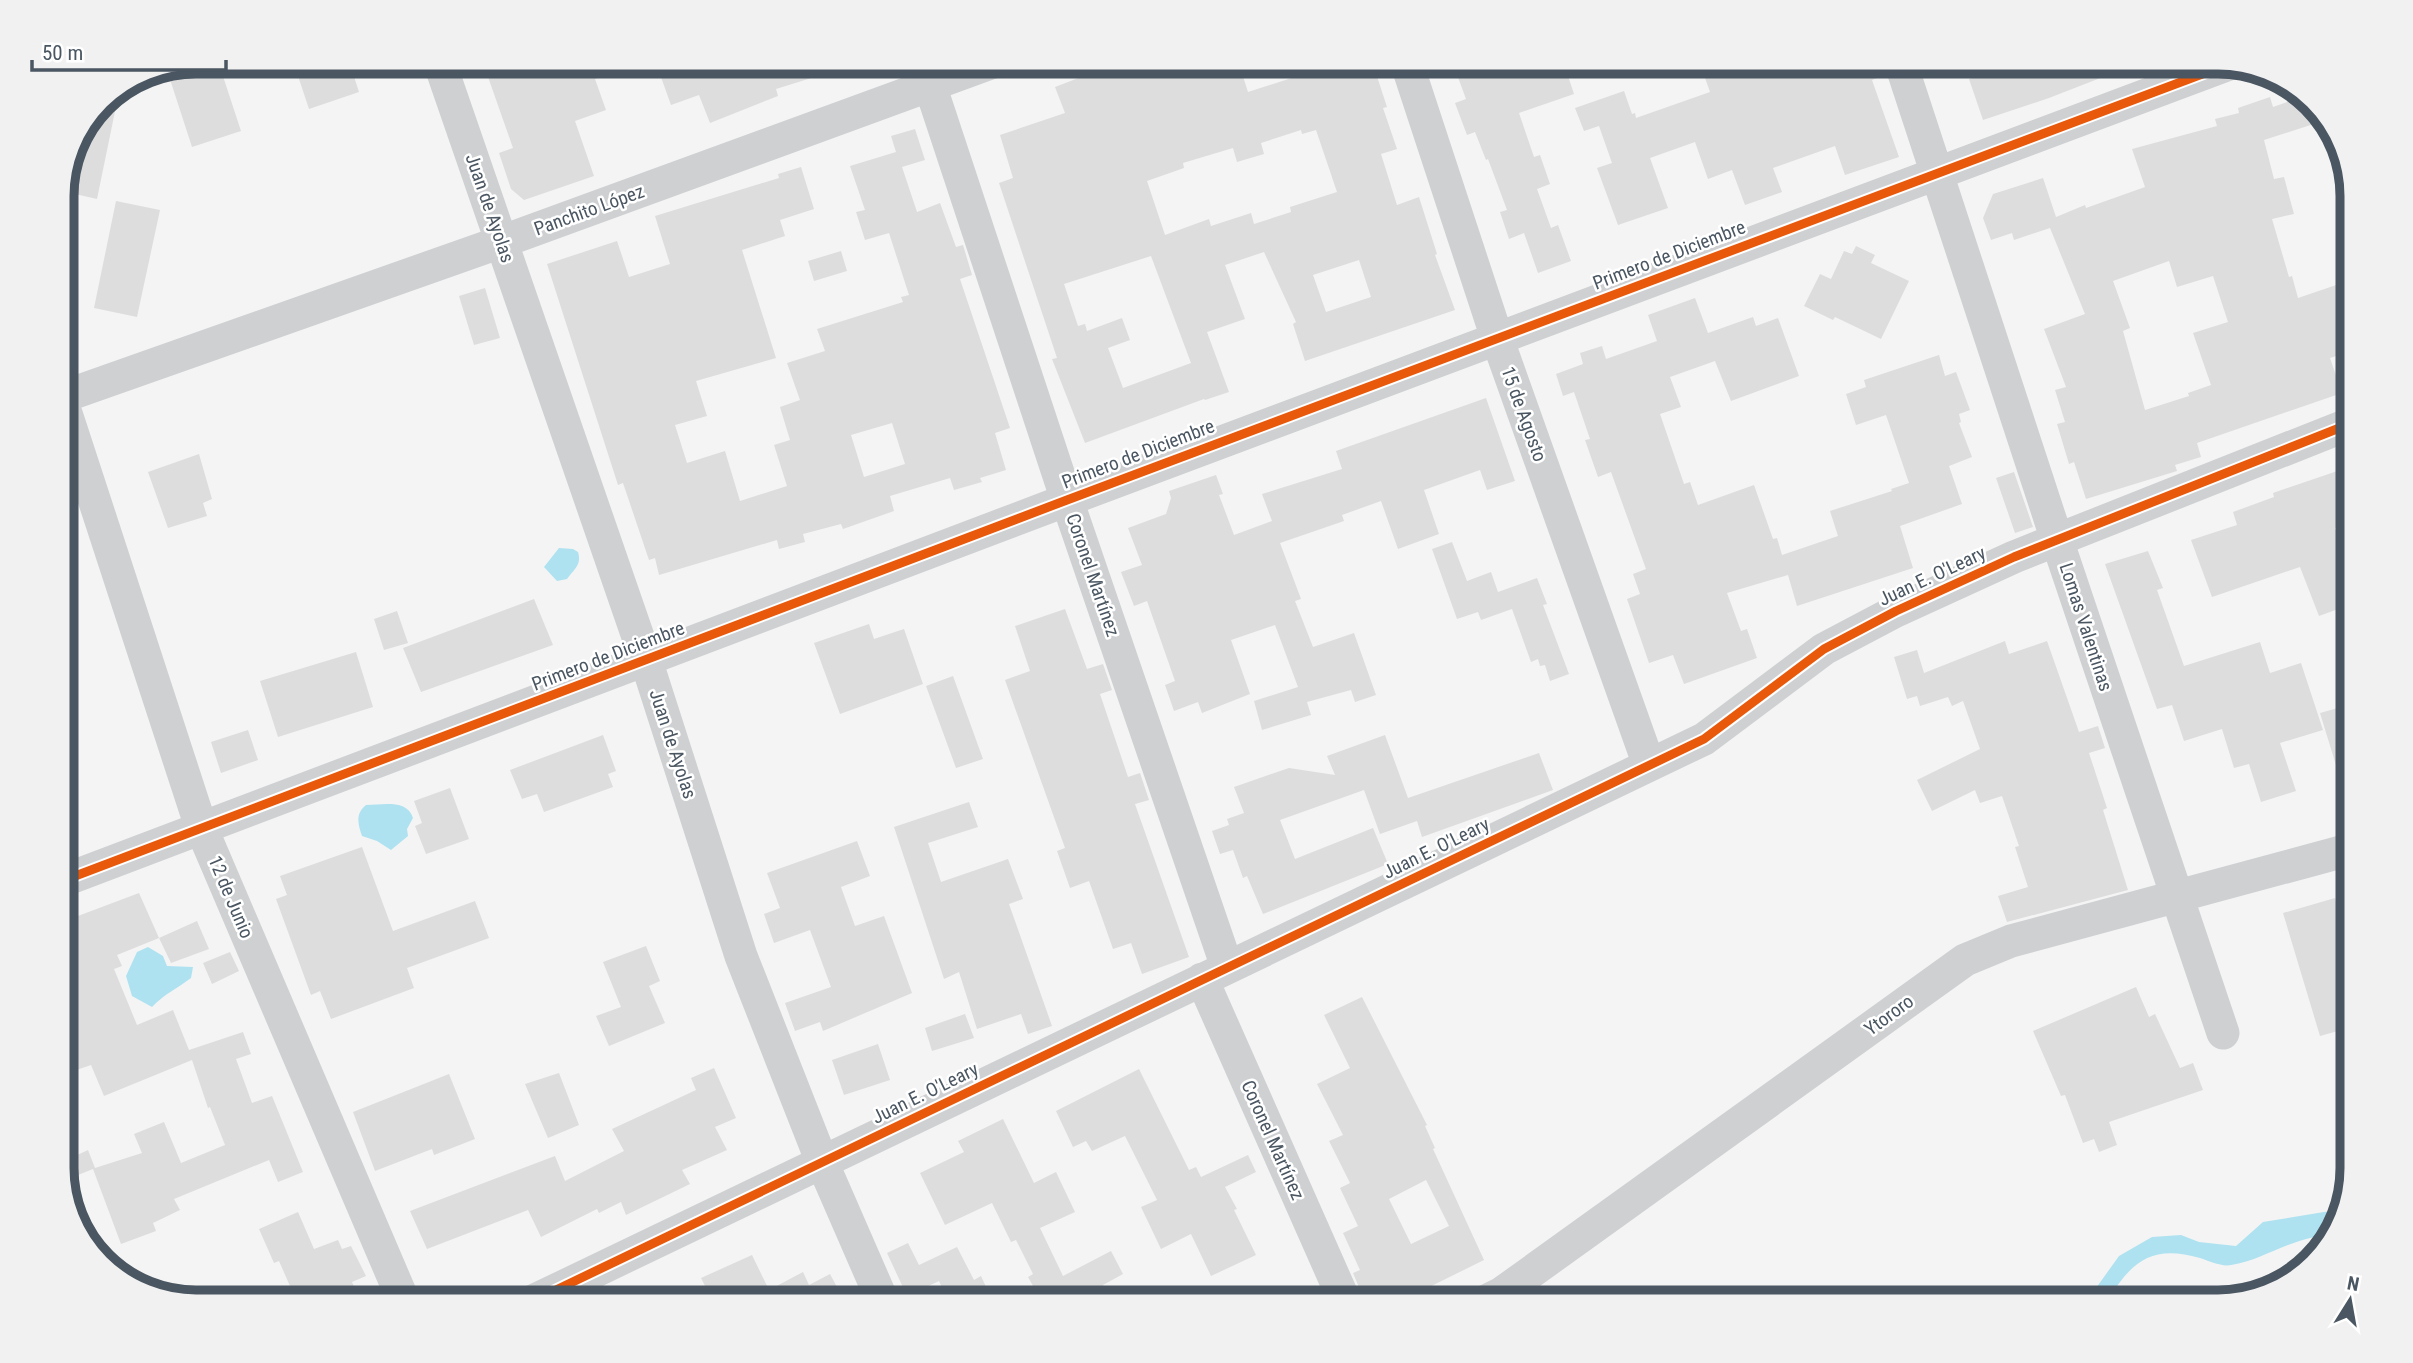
<svg xmlns="http://www.w3.org/2000/svg" width="2413" height="1363" font-family="'Roboto Condensed',sans-serif">
<rect width="100%" height="100%" fill="#f4f4f4"/>
<!-- water -->
<path fill="#aee2f0" d="M 559,548 L 573,549 L 578,552 C 582,565 574,569 567,579 L 557,581 L 544,567 Z
M 366,805 C 383,805 407,799 413,818 L 407,829 L 408,836 L 391,850 L 377,841 L 362,836 C 358,824 355,814 366,805 Z
M 148,947 L 163,956 L 167,966 L 193,967 L 191,978 C 178,988 164,994 152,1007 L 132,996 L 126,976 L 137,952 Z
M 2342,1206 L 2335,1231 C 2319,1236 2303,1239 2288,1245 C 2269,1252 2252,1262 2231,1265 C 2222,1267 2209,1261 2200,1258 C 2152,1244 2131,1261 2107,1302 L 2086,1302 L 2119,1256 L 2152,1237 L 2181,1235 L 2199,1242 L 2236,1246 L 2263,1222 L 2336,1210 Z"/>
<!-- building -->
<path fill="#ddddde" fill-rule="evenodd" d="M 195,61 L 218,61 L 241,131 L 192,147 L 166,67 Z
M 293,61 L 349,61 L 359,92 L 309,109 Z
M 524,61 L 637,61 L 638,64 L 595,79 L 606,110 L 575,121 L 594,176 L 524,200 L 511,189 L 499,153 L 513,148 L 487,74 Z
M 671,61 L 849,61 L 850,66 L 776,89 L 778,96 L 710,123 L 699,95 L 671,105 L 657,66 Z
M 1105,61 L 1238,61 L 1248,92 L 1304,74 L 1300,61 L 1372,61 L 1387,107 L 1383,108 L 1397,149 L 1381,154 L 1397,205 L 1419,197 L 1437,254 L 1435,255 L 1455,310 L 1305,361 L 1293,324 L 1296,322 L 1264,252 L 1225,265 L 1245,319 L 1207,332 L 1229,392 L 1205,400 L 1204,399 L 1085,443 L 1052,359 L 1057,358 L 999,183 L 1013,178 L 1000,135 L 1065,113 L 1055,87 L 1107,67 ZM 1301,130 L 1302,134 L 1316,130 L 1337,192 L 1290,207 L 1291,212 L 1254,224 L 1251,213 L 1211,226 L 1209,219 L 1165,235 L 1147,181 L 1184,168 L 1183,163 L 1233,148 L 1237,162 L 1264,154 L 1261,143 ZM 1151,256 L 1191,363 L 1123,388 L 1108,348 L 1130,340 L 1122,318 L 1087,331 L 1085,324 L 1078,326 L 1064,284 ZM 1359,260 L 1371,297 L 1326,312 L 1313,275 Z
M 1452,61 L 1563,61 L 1574,94 L 1519,113 L 1534,157 L 1540,155 L 1550,184 L 1537,189 L 1551,228 L 1558,225 L 1571,261 L 1538,273 L 1524,233 L 1509,239 L 1500,212 L 1507,210 L 1488,159 L 1486,160 L 1475,132 L 1467,135 L 1455,103 L 1466,99 Z
M 1699,61 L 1881,61 L 1884,75 L 1872,80 L 1899,157 L 1845,175 L 1835,146 L 1773,168 L 1782,192 L 1745,205 L 1732,170 L 1708,179 L 1695,142 L 1650,158 L 1668,208 L 1618,225 L 1597,168 L 1612,163 L 1599,126 L 1584,131 L 1575,108 L 1624,91 L 1632,114 L 1635,113 L 1636,118 L 1710,92 Z
M 2030,61 L 2139,61 L 2139,63 L 2049,98 L 1983,120 L 1969,79 L 2010,65 L 2011,69 Z
M 120,87 L 97,199 L 62,191 L 62,187 L 101,100 Z
M 2270,97 L 2273,107 L 2302,97 L 2326,120 L 2264,140 L 2274,179 L 2284,177 L 2294,214 L 2272,219 L 2289,277 L 2292,276 L 2298,298 L 2345,282 L 2352,299 L 2352,351 L 2330,358 L 2342,393 L 2197,443 L 2201,457 L 2175,465 L 2177,471 L 2086,499 L 2074,462 L 2069,464 L 2057,424 L 2065,422 L 2055,390 L 2066,387 L 2044,329 L 2085,314 L 2050,228 L 2014,240 L 2012,233 L 1991,240 L 1983,218 L 1993,194 L 2043,178 L 2056,217 L 2085,205 L 2086,208 L 2145,187 L 2132,149 L 2217,126 L 2215,119 L 2239,113 L 2238,108 ZM 2169,261 L 2177,287 L 2213,276 L 2228,322 L 2193,333 L 2211,385 L 2188,393 L 2189,396 L 2145,410 L 2123,331 L 2130,328 L 2113,281 Z
M 915,129 L 925,160 L 902,167 L 917,212 L 940,203 L 956,247 L 963,245 L 972,275 L 960,279 L 1010,428 L 995,433 L 1006,470 L 980,478 L 982,482 L 954,490 L 950,478 L 890,496 L 894,511 L 843,529 L 841,524 L 803,534 L 805,542 L 779,549 L 777,540 L 659,575 L 655,558 L 649,560 L 623,483 L 618,485 L 547,264 L 617,241 L 629,277 L 670,264 L 655,216 L 779,178 L 778,174 L 801,167 L 814,209 L 780,220 L 785,236 L 742,250 L 776,358 L 696,381 L 707,416 L 675,425 L 687,463 L 725,451 L 740,501 L 787,486 L 774,445 L 790,440 L 780,407 L 800,400 L 787,363 L 825,351 L 817,329 L 903,302 L 901,297 L 909,295 L 889,233 L 865,240 L 856,212 L 865,210 L 850,166 L 896,152 L 891,136 ZM 892,423 L 905,464 L 864,477 L 851,435 Z
M 116,201 L 160,210 L 137,317 L 94,308 Z
M 1856,246 L 1875,255 L 1871,263 L 1909,281 L 1881,339 L 1835,317 L 1833,320 L 1804,306 L 1820,274 L 1831,279 L 1844,251 L 1852,254 Z
M 841,251 L 847,271 L 814,281 L 808,261 Z
M 485,288 L 500,338 L 474,345 L 459,296 Z
M 1695,298 L 1708,333 L 1753,317 L 1756,326 L 1778,318 L 1799,376 L 1731,401 L 1715,361 L 1670,377 L 1681,407 L 1660,414 L 1684,484 L 1690,482 L 1698,505 L 1754,485 L 1773,539 L 1777,538 L 1782,555 L 1838,536 L 1830,511 L 1892,491 L 1891,489 L 1909,483 L 1886,415 L 1856,425 L 1846,394 L 1866,387 L 1864,380 L 1939,355 L 1945,376 L 1956,372 L 1970,410 L 1959,414 L 1961,422 L 1959,423 L 1972,457 L 1949,466 L 1962,504 L 1900,526 L 1913,568 L 1797,606 L 1788,575 L 1727,593 L 1741,631 L 1747,629 L 1757,658 L 1684,684 L 1673,655 L 1649,663 L 1627,599 L 1640,594 L 1633,574 L 1646,569 L 1611,472 L 1598,477 L 1585,440 L 1590,439 L 1574,392 L 1563,396 L 1556,374 L 1583,364 L 1580,353 L 1602,346 L 1606,359 L 1657,341 L 1648,315 Z
M 1486,398 L 1515,481 L 1487,490 L 1480,470 L 1424,490 L 1439,534 L 1398,549 L 1381,501 L 1342,515 L 1344,521 L 1280,543 L 1301,599 L 1295,601 L 1313,647 L 1354,633 L 1376,695 L 1355,702 L 1351,690 L 1307,702 L 1311,715 L 1262,730 L 1254,701 L 1298,687 L 1275,625 L 1231,640 L 1250,694 L 1202,713 L 1198,702 L 1174,711 L 1165,685 L 1175,681 L 1147,601 L 1134,606 L 1121,572 L 1142,565 L 1128,528 L 1166,514 L 1171,498 L 1169,491 L 1216,475 L 1223,494 L 1219,495 L 1234,535 L 1272,521 L 1262,494 L 1342,469 L 1336,451 Z
M 199,454 L 212,499 L 203,503 L 207,516 L 168,528 L 148,472 Z
M 2352,466 L 2352,522 L 2335,528 L 2352,573 L 2352,604 L 2319,616 L 2300,567 L 2212,597 L 2191,540 L 2237,525 L 2233,512 L 2274,497 L 2273,493 Z
M 2014,472 L 2033,527 L 2015,533 L 1996,478 Z
M 1452,542 L 1467,581 L 1491,572 L 1498,592 L 1537,578 L 1547,604 L 1543,605 L 1569,674 L 1550,681 L 1545,665 L 1540,666 L 1538,659 L 1531,662 L 1512,609 L 1481,620 L 1478,612 L 1457,619 L 1432,549 Z
M 2148,551 L 2163,588 L 2157,590 L 2184,666 L 2260,642 L 2270,673 L 2301,663 L 2323,730 L 2280,743 L 2296,791 L 2261,802 L 2249,764 L 2234,768 L 2222,729 L 2184,741 L 2172,705 L 2157,709 L 2105,564 Z
M 534,599 L 553,645 L 421,692 L 403,648 Z
M 1065,609 L 1087,669 L 1103,664 L 1112,690 L 1100,694 L 1128,777 L 1140,773 L 1149,800 L 1135,804 L 1189,957 L 1142,974 L 1131,943 L 1113,949 L 1089,881 L 1070,888 L 1057,851 L 1065,848 L 1005,680 L 1030,671 L 1015,626 Z
M 397,611 L 408,643 L 384,650 L 374,619 Z
M 869,624 L 874,639 L 904,629 L 923,684 L 840,714 L 814,643 Z
M 2005,641 L 2009,654 L 2047,641 L 2079,732 L 2098,726 L 2105,748 L 2089,753 L 2107,808 L 2103,810 L 2128,890 L 2007,922 L 1998,896 L 2028,887 L 2015,847 L 2019,846 L 2002,796 L 1980,803 L 1975,790 L 1932,811 L 1917,780 L 1980,749 L 1963,701 L 1952,706 L 1948,697 L 1920,706 L 1917,696 L 1907,699 L 1894,657 L 1917,650 L 1924,673 Z
M 356,652 L 373,707 L 278,737 L 260,681 Z
M 953,676 L 983,759 L 956,768 L 926,686 Z
M 2352,704 L 2352,800 L 2347,801 L 2320,713 Z
M 248,730 L 258,760 L 221,773 L 211,742 Z
M 603,735 L 616,771 L 608,774 L 613,787 L 544,812 L 537,794 L 522,799 L 510,770 Z
M 1385,735 L 1408,798 L 1539,753 L 1553,790 L 1422,837 L 1417,821 L 1380,834 L 1364,790 L 1280,820 L 1295,859 L 1373,828 L 1388,864 L 1263,914 L 1247,876 L 1243,878 L 1233,850 L 1220,854 L 1212,831 L 1229,825 L 1227,819 L 1244,813 L 1234,787 L 1289,768 L 1335,775 L 1327,756 Z
M 450,788 L 469,839 L 426,854 L 415,826 L 422,823 L 414,801 Z
M 969,802 L 978,827 L 928,843 L 941,882 L 1008,859 L 1023,899 L 1009,904 L 1052,1026 L 1028,1034 L 1021,1014 L 977,1029 L 959,972 L 944,979 L 894,827 Z
M 857,841 L 870,876 L 841,887 L 855,926 L 884,916 L 912,993 L 823,1031 L 820,1022 L 795,1031 L 785,1003 L 831,987 L 810,930 L 774,943 L 764,914 L 780,908 L 767,873 Z
M 362,847 L 393,931 L 475,901 L 489,938 L 407,968 L 414,988 L 331,1019 L 320,991 L 311,995 L 276,899 L 287,895 L 280,876 Z
M 139,893 L 159,938 L 117,955 L 122,966 L 114,969 L 137,1025 L 173,1010 L 189,1050 L 243,1032 L 251,1054 L 236,1059 L 252,1103 L 272,1096 L 303,1172 L 278,1182 L 269,1160 L 174,1199 L 180,1210 L 153,1223 L 156,1231 L 121,1244 L 93,1169 L 63,1181 L 62,1162 L 88,1150 L 95,1168 L 142,1153 L 134,1134 L 164,1122 L 181,1163 L 225,1145 L 210,1107 L 208,1108 L 192,1060 L 104,1096 L 91,1065 L 62,1075 L 62,922 Z
M 2335,898 L 2342,923 L 2352,920 L 2352,1027 L 2320,1036 L 2283,913 Z
M 197,921 L 209,949 L 171,963 L 159,938 Z
M 646,946 L 660,981 L 649,986 L 665,1023 L 609,1046 L 596,1016 L 621,1007 L 603,962 Z
M 230,952 L 239,971 L 212,984 L 203,963 Z
M 2136,987 L 2149,1017 L 2155,1014 L 2180,1068 L 2193,1063 L 2203,1090 L 2109,1122 L 2117,1145 L 2099,1152 L 2094,1139 L 2083,1143 L 2065,1095 L 2061,1096 L 2033,1031 Z
M 1362,997 L 1427,1125 L 1425,1126 L 1435,1148 L 1433,1149 L 1484,1260 L 1399,1302 L 1380,1302 L 1375,1291 L 1363,1297 L 1353,1273 L 1360,1270 L 1343,1233 L 1358,1226 L 1340,1188 L 1350,1183 L 1329,1141 L 1343,1135 L 1317,1084 L 1350,1068 L 1324,1015 ZM 1426,1180 L 1449,1226 L 1411,1244 L 1389,1199 Z
M 965,1014 L 974,1038 L 932,1051 L 925,1028 Z
M 878,1044 L 890,1080 L 844,1095 L 832,1060 Z
M 714,1068 L 736,1118 L 715,1127 L 727,1150 L 682,1170 L 690,1184 L 626,1215 L 621,1202 L 599,1213 L 597,1209 L 541,1237 L 528,1210 L 427,1249 L 410,1211 L 555,1156 L 565,1181 L 624,1151 L 612,1129 L 696,1090 L 691,1078 Z
M 1139,1069 L 1189,1170 L 1196,1167 L 1201,1177 L 1248,1155 L 1256,1172 L 1225,1187 L 1237,1209 L 1234,1210 L 1256,1255 L 1211,1276 L 1191,1234 L 1161,1249 L 1141,1207 L 1157,1200 L 1125,1136 L 1092,1151 L 1086,1141 L 1073,1147 L 1056,1111 Z
M 559,1073 L 579,1125 L 548,1138 L 525,1084 Z
M 449,1074 L 475,1139 L 434,1155 L 432,1149 L 375,1171 L 353,1112 Z
M 1003,1119 L 1034,1183 L 1056,1172 L 1075,1212 L 1040,1228 L 1063,1276 L 1111,1251 L 1123,1274 L 1103,1285 L 1110,1302 L 1042,1302 L 1028,1277 L 1033,1274 L 1016,1240 L 1011,1242 L 992,1203 L 945,1225 L 920,1173 L 964,1152 L 958,1141 Z
M 298,1212 L 314,1249 L 338,1240 L 342,1249 L 351,1246 L 366,1276 L 352,1282 L 361,1302 L 297,1302 L 279,1261 L 274,1263 L 259,1229 Z
M 908,1243 L 919,1265 L 957,1247 L 974,1280 L 981,1276 L 993,1302 L 932,1302 L 945,1295 L 939,1281 L 907,1296 L 887,1253 Z
M 752,1255 L 769,1290 L 803,1272 L 809,1285 L 830,1274 L 845,1302 L 713,1302 L 701,1278 Z"/>
<g fill="none" stroke-linecap="round" stroke-linejoin="round">
<!-- minor -->
<path stroke="#ced0d2" stroke-width="33" d="M 439,61 L 646,660 L 741,956 L 822,1162 L 883,1302
M 922,61 L 1067,500 L 1227,967
M 1406,61 L 1497,338 L 1649,765
M 1900,61 L 2057,540 L 2223,1033
M 62,397 L 501,242 L 996,61
M 62,401 L 201,827 L 404,1302
M 62,881 L 1067,500 L 2229,64
M 1202,979 L 1345,1302
M 531,1302 L 1704,739 L 1824,649 L 1896,611 L 2014,557 L 2352,423
M 1484,1302 L 1502,1293 L 1965,960 L 2011,941 L 2352,849"/>
<!-- cycleway casing -->
<g stroke="#fff" stroke-width="13">
<path id="cycleway" d="M 62,881 L 1067,500 L 2229,64
M 531,1302 L 1704,739 L 1824,649 L 1896,611 L 2014,557 L 2352,423"/>
</g>
<!-- cycleway -->
<use href="#cycleway" stroke="#e8590c" stroke-width="9"/>
</g>
<g text-anchor="middle" dominant-baseline="central" stroke-width="5" stroke-linejoin="round" paint-order="stroke">
<!-- street labels -->
<g font-size="19" fill="#4a5661" stroke="#fff">
<text transform="translate(490 208) rotate(71)">Juan de Ayolas</text>
<text transform="translate(589 210) rotate(-20)">Panchito López</text>
<text transform="translate(1669 255) rotate(-21)">Primero de Diciembre</text>
<text transform="translate(1524 414) rotate(70)">15 de Agosto</text>
<text transform="translate(1138 454) rotate(-21)">Primero de Diciembre</text>
<text transform="translate(1093 575) rotate(71)">Coronel Martínez</text>
<text transform="translate(1932 576) rotate(-25)">Juan E. O'Leary</text>
<text transform="translate(2086 627) rotate(72)">Lomas Valentinas</text>
<text transform="translate(608 656) rotate(-21)">Primero de Diciembre</text>
<text transform="translate(673 744) rotate(72)">Juan de Ayolas</text>
<text transform="translate(1436 848) rotate(-26)">Juan E. O'Leary</text>
<text transform="translate(231 897) rotate(67)">12 de Junio</text>
<text transform="translate(1889 1015) rotate(-36)">Ytororo</text>
<text transform="translate(925 1093) rotate(-26)">Juan E. O'Leary</text>
<text transform="translate(1273 1140) rotate(66)">Coronel Martínez</text>
</g>
</g>
<!-- crop -->
<path d="M0 0H2413V1363H0ZM196 74H2218A122 122 0 0 1 2340 196V1168A122 122 0 0 1 2218 1290H196A122 122 0 0 1 74 1168V196A122 122 0 0 1 196 74Z" fill="#f1f1f2" fill-rule="evenodd"/>
<path fill="none" stroke="#4a5661" stroke-width="9" d="M196 74H2218A122 122 0 0 1 2340 196V1168A122 122 0 0 1 2218 1290H196A122 122 0 0 1 74 1168V196A122 122 0 0 1 196 74Z"/>
<!-- north arrow -->
<g transform="translate(2350 1300) rotate(11)" stroke="#ffffff" stroke-width="5" paint-order="stroke">
<path d="M0-5L12 26L0 18L-12 26Z" fill="#4a5661"/>
<text y="-10" font-size="19" font-weight="bold" text-anchor="middle" fill="#4a5661">N</text>
</g>
<!-- scale -->
<path d="M32 60v10h194v-10" fill="none" stroke="#4a5661" stroke-width="3.5"/>
<text x="42" y="60" font-size="21" fill="#4a5661" stroke="#ffffff" stroke-width="5" paint-order="stroke">50 m</text>
</svg>
